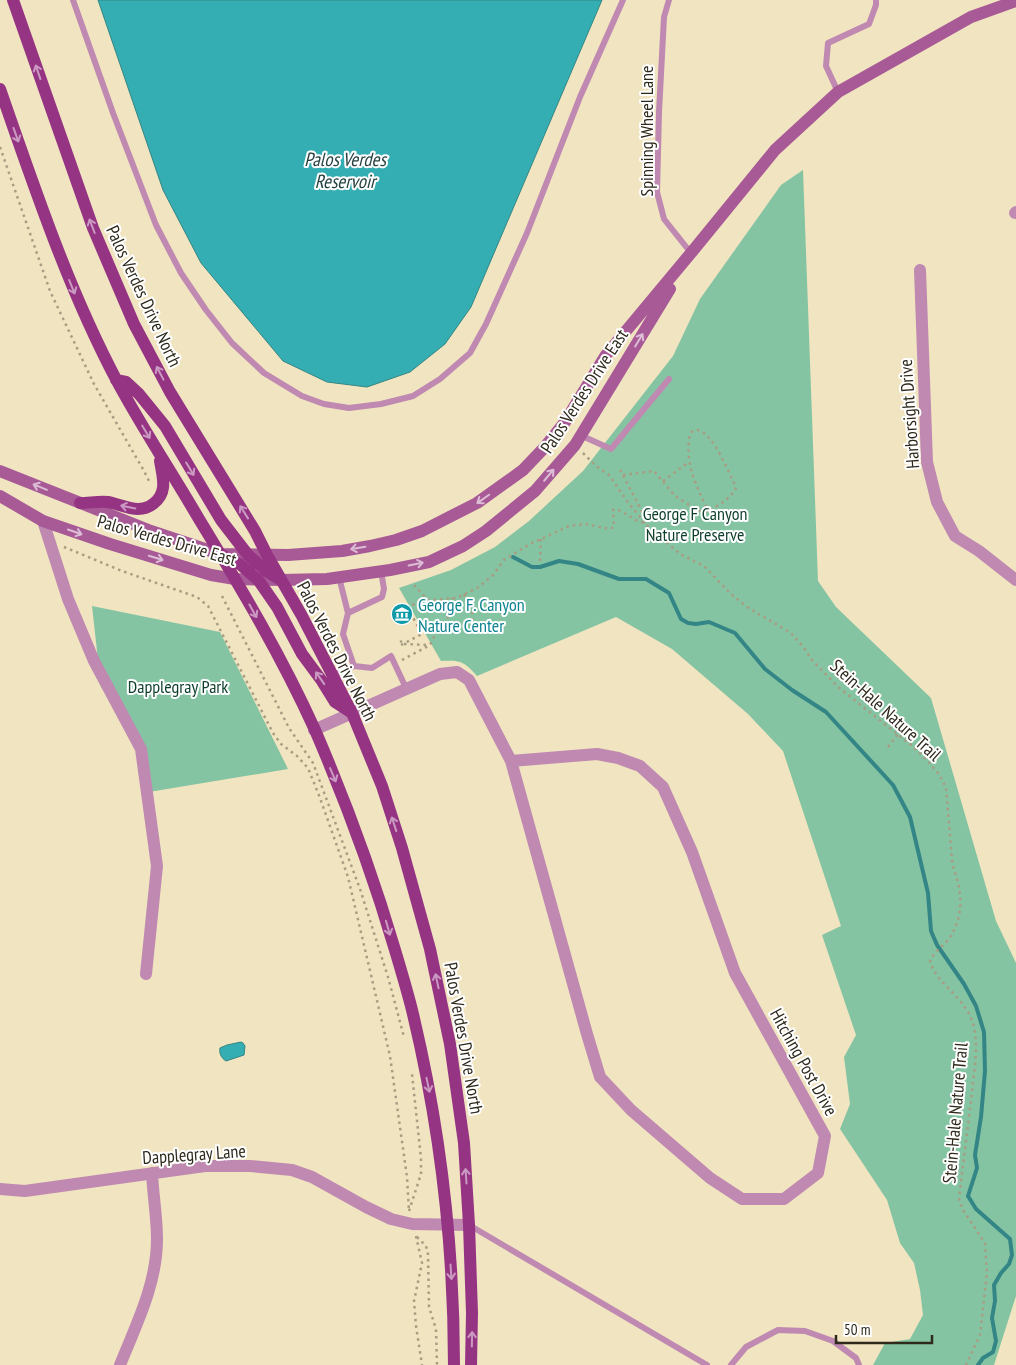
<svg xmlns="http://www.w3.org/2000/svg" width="1016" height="1365" font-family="'PT Sans Narrow',sans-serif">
<rect width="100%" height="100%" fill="#f1e4c0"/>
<!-- green -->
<path fill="#85c4a3" d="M 803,170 L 818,581 L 836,607 L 931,698 L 996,921 L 1016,963 L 1016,1296 L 994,1365 L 873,1365 L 885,1343 L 910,1339 L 923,1315 L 920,1290 L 914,1263 L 900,1243 L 887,1200 L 840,1129 L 850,1104 L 844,1057 L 856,1035 L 822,935 L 841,926 L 783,751 L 748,714 L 672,649 L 616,617 L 477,676 C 464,661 460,660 441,661 L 399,588 L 451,570 L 495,547 L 529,521 L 583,471 L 673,356 L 700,299 L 781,185 Z
M 92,606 L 220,632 L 288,769 L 149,792 L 143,741 L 101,687 Z"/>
<!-- water -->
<path fill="#35aeb3" stroke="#338685" d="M 98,0 L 602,0 L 471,307 L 445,344 L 410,372 L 367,387 L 327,382 L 283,361 L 201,263 L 163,190 Z
M 241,1042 L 243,1043 L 245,1046 L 244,1055 L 226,1061 C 221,1058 219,1053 220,1048 L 227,1045 Z"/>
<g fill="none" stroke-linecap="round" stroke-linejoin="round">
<!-- stream -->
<path stroke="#338685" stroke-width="4" d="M 513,557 L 532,567 L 540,567 L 559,561 L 578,564 L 619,579 L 646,579 L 669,593 L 681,619 L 688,623 L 696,624 L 709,622 L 735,633 L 765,669 L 792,690 L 826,712 L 893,785 L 910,817 L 928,893 L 931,931 L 937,945 L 964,984 L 976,1006 L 984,1032 L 985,1071 L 981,1117 L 975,1155 L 977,1168 L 968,1196 L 976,1209 L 1010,1239 L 1012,1255 L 1009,1264 L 1001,1273 L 994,1285 L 995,1301 L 992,1318 L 996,1341 L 993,1352 L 983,1358 L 978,1365"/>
<!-- path -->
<path stroke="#a79d82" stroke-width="2.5" stroke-dasharray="2.5 4" stroke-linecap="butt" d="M 0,147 L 50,291 L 94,384 L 144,471 L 150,483
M 583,453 L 595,465 L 609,475 L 627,501 L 643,521
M 620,470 L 646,519 L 644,523
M 623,475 L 654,471 L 675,496 L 697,510 L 707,512 L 725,501 L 735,491 L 736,487 C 727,470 720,449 707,436 C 704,432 698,428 693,431 C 690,433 689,438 689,441 C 686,467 698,490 709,512
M 663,481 L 689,462
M 64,547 L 122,571 L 197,597 L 208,606 L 273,733 L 281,744 L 297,756 L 308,768 L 320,798 L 348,877 L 390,1056 L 407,1177 L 409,1211
M 540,561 L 541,539
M 414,585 L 428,600 L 457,598 L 479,587 L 493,575 L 504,560 L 528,545 L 569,526 L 585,524 L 610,529 L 614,527 L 613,510 L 617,509 L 636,520 L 644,523 L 680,554 L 704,566 L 730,593 L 747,607 L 791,633 L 804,648 L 812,660 L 838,687 L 911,745 L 925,758 L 938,773 L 946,787 L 952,860 C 953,868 956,875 958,883 C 963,903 960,924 948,940 C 942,947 934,952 930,961 C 937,986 967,997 974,1027 C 979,1051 973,1076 971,1100 C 967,1133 963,1166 959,1199 L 963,1210 L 981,1237 L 985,1244 L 987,1273 L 980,1335 L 966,1365
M 464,594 C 470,611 476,609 471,630
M 222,596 L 289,728 L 313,763 L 360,889 L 388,977 L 404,1037
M 400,642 L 402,641
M 404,644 L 428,645
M 401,645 L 422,634 L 408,608 L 419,601 L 428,600
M 402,660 L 430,645 L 436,633 L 446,626 L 452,598
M 888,747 L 898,734
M 409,1211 L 421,1174 L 421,1158 L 412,1074
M 416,1236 L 422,1263 L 414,1301 L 416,1326 L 422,1365
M 417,1237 L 426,1246 L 428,1254 L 429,1307 L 436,1329 L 437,1365"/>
<!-- lane -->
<path stroke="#bf89b1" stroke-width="6" d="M 73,0 L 113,113 L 156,225 L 181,273 L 206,310 L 232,343 L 264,373 L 302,396 L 324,404 L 349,408 L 381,404 L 413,396 L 440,379 L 470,353 L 486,324 L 527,233 L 580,97 L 623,0
M 669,0 L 664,17 L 659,112 L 657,192 L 664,219 L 691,253
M 838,92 L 826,66 L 828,43 L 869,24 L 876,5 L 876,0
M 580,435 L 611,449 L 669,379
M 339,577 L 348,613 L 382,597 L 384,589 L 381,571
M 348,613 L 343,634 L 354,666
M 333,675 L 354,666 L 372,668 L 391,656 L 406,688
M 469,1225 L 707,1365
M 731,1365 L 746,1347 L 778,1330 L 805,1331 L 833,1341 L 856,1358 L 859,1365"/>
<!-- street -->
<path stroke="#bf89b1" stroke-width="12" d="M 1015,213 L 1016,212
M 920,270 L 927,462 L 937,502 L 955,536 L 979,551 L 1016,580
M 43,521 L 68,599 L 94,661 L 141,749 L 157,866 L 146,974
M 314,730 L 440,674 L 457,672 L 469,680 L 511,761
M 597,754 L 618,758 L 640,766 L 663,787 L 692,852 L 735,973 L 825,1136 L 818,1173 L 784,1199 L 742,1199 L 710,1178 L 631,1110 L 600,1077 L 587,1034 L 511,761 Z
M 0,1189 L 25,1191 L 205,1166 L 250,1166 L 292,1170 L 312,1177 L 366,1207 L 391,1219 L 412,1224 L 469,1225
M 120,1365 C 136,1325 157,1284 157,1239 C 157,1217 153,1195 152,1173"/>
<!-- secondary -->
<path stroke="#a85a97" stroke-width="12" d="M 0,471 L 151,531 L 220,554 L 288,555 L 342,551 L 370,546 L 396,540 L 422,531 L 477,503 L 523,470 L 544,448 L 565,422 L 606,355 L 691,253 L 775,150 L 838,92 L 971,17 L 1016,1
M 0,496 L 43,521 L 110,544 L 211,575 L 235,579 L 281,580 L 327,579 L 390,570 L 429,562 L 463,546 L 486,531 L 535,491 L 575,445 L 670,289"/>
<!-- primary -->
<path stroke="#963484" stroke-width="12" d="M 13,0 L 93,228 L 134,324 L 170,392 L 255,531 L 267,555 L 302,616 L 352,713 L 382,786 L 402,848 L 430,949 L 450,1044 L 464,1143 L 469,1225 L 472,1313 L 471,1365
M 0,89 C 35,189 68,289 118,383 C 143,429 172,473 199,519 C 241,588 282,657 315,730 C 346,802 373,875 395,950 C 401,970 407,990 412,1010 C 440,1126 454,1246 454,1365
M 116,380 L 126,382 L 139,394 L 165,426 L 221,520 L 248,555 L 266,571 L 279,579
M 80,503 C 89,503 99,501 108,502 C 118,504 128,509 138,509 C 144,509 149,507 153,504 C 168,493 163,478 160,461
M 220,554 L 241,565 L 259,581 L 277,607 L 302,654 L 322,681 L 335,702 L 352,713"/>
</g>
<!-- one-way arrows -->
<defs><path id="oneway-shaft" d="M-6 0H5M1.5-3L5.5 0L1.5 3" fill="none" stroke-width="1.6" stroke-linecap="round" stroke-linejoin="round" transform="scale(1.25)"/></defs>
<g stroke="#ca9ac2">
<use href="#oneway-shaft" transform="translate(38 72) rotate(-109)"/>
<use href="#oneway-shaft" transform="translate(16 135) rotate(70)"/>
<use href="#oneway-shaft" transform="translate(92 226) rotate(-111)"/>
<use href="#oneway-shaft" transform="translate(72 287) rotate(68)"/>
<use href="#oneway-shaft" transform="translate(160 373) rotate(-118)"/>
<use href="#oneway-shaft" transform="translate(146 432) rotate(59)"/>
<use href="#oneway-shaft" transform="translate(190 469) rotate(59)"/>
<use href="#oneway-shaft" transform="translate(128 507) rotate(-169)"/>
<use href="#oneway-shaft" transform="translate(244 512) rotate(-122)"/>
<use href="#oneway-shaft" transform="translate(253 611) rotate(61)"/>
<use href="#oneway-shaft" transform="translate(320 678) rotate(-125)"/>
<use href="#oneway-shaft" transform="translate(333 775) rotate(67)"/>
<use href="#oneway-shaft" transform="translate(394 824) rotate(-108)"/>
<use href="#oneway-shaft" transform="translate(388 928) rotate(74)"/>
<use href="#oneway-shaft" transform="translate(437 981) rotate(-102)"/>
<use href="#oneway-shaft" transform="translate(428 1085) rotate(78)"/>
<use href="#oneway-shaft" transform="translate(466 1176) rotate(-94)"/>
<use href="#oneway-shaft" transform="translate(451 1272) rotate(86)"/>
<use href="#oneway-shaft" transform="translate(472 1339) rotate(-89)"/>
</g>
<g stroke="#dcbdd5">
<use href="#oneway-shaft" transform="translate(639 340) rotate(-59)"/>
<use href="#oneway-shaft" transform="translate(549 475) rotate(-50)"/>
<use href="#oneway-shaft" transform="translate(40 487) rotate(-158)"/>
<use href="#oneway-shaft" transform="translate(483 499) rotate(145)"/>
<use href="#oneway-shaft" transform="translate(75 532) rotate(19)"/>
<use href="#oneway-shaft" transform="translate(358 548) rotate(170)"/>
<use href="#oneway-shaft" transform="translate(156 558) rotate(17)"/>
<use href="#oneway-shaft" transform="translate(416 564) rotate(-12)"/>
</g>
<!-- icons -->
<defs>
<g id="museum-disc" transform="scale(1.125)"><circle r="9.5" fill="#0f9aa8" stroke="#fff"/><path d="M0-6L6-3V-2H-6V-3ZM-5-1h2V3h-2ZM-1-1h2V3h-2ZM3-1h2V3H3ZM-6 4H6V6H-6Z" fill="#fff"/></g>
</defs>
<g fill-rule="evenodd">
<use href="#museum-disc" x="402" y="614"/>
</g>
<g text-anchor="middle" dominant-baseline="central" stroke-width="4" stroke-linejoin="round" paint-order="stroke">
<!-- street labels -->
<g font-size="18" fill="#2e291b" stroke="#fff">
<text transform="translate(646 131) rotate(-90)">Spinning Wheel Lane</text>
<text transform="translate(144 296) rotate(65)">Palos Verdes Drive North</text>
<text transform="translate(584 391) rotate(-57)">Palos Verdes Drive East</text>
<text transform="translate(909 414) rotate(-94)">Harborsight Drive</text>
<text transform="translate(167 540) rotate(16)">Palos Verdes Drive East</text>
<text transform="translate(337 651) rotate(63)">Palos Verdes Drive North</text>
<text transform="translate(886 710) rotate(42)">Stein-Hale Nature Trail</text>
<text transform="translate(464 1038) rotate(80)">Palos Verdes Drive North</text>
<text transform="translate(804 1062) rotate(61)">Hitching Post Drive</text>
<text transform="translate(955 1113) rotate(-85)">Stein-Hale Nature Trail</text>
<text transform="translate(194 1154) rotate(-4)">Dapplegray Lane</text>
</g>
<!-- park labels -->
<g font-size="18" fill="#0d3e2a" stroke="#fff">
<text x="695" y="513">George F Canyon<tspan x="695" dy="21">Nature Preserve</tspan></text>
<text x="178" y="686">Dapplegray Park</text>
</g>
<!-- culture labels -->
<g font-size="18" fill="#0d838f" stroke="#fff" text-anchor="start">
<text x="418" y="604">George F. Canyon<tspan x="418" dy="21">Nature Center</tspan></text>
</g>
<!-- water labels -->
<g font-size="19" font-style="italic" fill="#284243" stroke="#fff">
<text x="345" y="159">Palos Verdes<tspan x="345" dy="22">Reservoir</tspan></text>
</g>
</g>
<!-- scale -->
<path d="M836 1335v8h96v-8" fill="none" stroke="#2e291b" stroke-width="2.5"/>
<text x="844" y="1335" font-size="15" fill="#2e291b" stroke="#ffffff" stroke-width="4" paint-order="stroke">50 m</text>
</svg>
